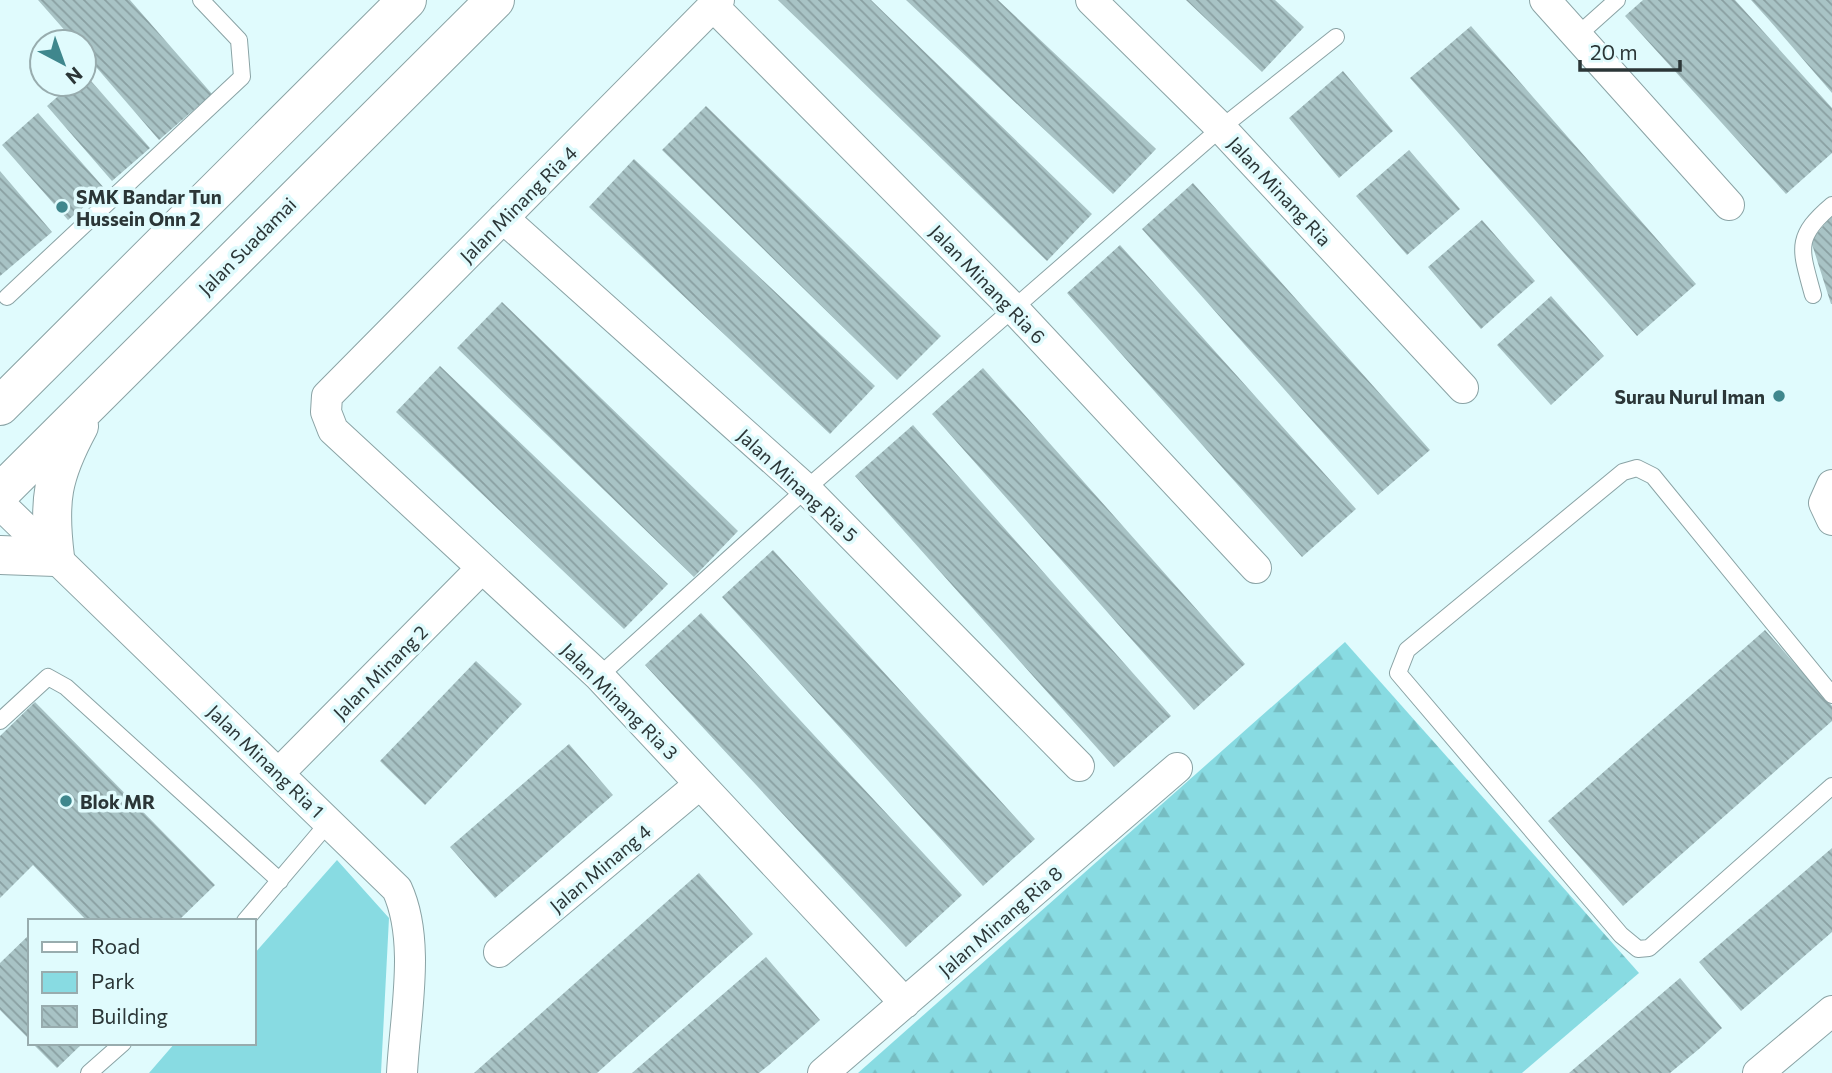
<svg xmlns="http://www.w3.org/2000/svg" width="1832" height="1073" font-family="Commissioner,sans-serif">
<defs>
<pattern id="forest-firs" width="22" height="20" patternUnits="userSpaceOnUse" patternTransform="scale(1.75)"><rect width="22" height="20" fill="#88dbe2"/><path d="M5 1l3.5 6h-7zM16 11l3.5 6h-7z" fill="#76bdc2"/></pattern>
<pattern id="building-back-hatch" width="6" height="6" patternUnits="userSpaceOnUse" patternTransform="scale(1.75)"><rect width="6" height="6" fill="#a8c3c5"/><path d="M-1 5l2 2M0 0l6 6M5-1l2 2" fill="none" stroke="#899fa1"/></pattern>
</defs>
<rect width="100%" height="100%" fill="#e0fbfd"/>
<!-- forest -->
<path fill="url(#forest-firs)" d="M 1345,642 L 1639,973 L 1522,1073 L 858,1073 Z"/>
<!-- park -->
<path fill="#88dbe2" d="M 337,860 L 389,918 L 381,1073 L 149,1073 L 175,1043 L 254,1043 L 254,954 Z"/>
<!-- building -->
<path fill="url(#building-back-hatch)" d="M 38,0 L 130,0 L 212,94 L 159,140 L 84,53 L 84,42 L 75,42 Z
M 778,0 L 871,0 L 1092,214 L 1047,261 Z
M 906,0 L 998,0 L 1156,149 L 1113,194 Z
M 1186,0 L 1275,0 L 1304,27 L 1262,72 Z
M 1643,0 L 1735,0 L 1832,108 L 1832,153 L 1786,194 L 1625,16 Z
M 1751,0 L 1832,0 L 1832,93 L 1770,21 Z
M 1471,26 L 1696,284 L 1637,336 L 1410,78 Z
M 1343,71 L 1393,131 L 1339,178 L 1289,118 Z
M 84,73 L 150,148 L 112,181 L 47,106 L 72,84 L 84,84 Z
M 706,106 L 941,336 L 897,380 L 662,150 Z
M 38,113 L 105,189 L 68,220 L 2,145 Z
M 1409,150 L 1460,209 L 1407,255 L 1356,196 Z
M 634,159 L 875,386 L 830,434 L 589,207 Z
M 0,171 L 52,232 L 0,276 Z
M 1193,183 L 1430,450 L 1378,495 L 1142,229 Z
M 1832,215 L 1832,304 L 1831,304 L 1811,241 Z
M 1482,220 L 1535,281 L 1481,329 L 1428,267 Z
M 1120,245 L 1356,509 L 1302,557 L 1067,293 Z
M 1551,296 L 1604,356 L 1551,405 L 1497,345 Z
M 502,302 L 738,531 L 694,577 L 457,348 Z
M 440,366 L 668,584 L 624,629 L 396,412 Z
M 983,368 L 1245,664 L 1194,710 L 932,414 Z
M 913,425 L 1171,716 L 1114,767 L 855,476 Z
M 773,550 L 1035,839 L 983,886 L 722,597 Z
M 701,613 L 962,895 L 906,947 L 645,665 Z
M 1765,630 L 1832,706 L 1832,721 L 1623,906 L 1548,821 Z
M 476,661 L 522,704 L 425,805 L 380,761 Z
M 35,702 L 215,885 L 178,921 L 87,921 L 33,865 L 0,898 L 0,736 Z
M 569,744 L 613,795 L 495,898 L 450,847 Z
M 1832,848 L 1832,932 L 1741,1011 L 1699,962 Z
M 699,873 L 753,934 L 651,1025 L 597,1073 L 474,1073 Z
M 30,934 L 30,1040 L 0,1010 L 0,963 Z
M 766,957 L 820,1020 L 769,1065 L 759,1073 L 632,1073 Z
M 1680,978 L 1722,1028 L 1699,1049 L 1670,1073 L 1569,1073 Z
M 32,1043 L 83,1043 L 57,1068 Z"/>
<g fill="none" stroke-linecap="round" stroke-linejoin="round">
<!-- lane casing -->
<g stroke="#8aa3a5" stroke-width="18">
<path id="lane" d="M 1579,34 L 1617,0
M 1813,295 C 1801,250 1793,238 1832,205
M 7,297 L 242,77 L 239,40 L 201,0
M 599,676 L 806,489 L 1221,128 L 1336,37
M 1832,695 L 1653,476 L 1637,468 L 1623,472 L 1407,650 L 1398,673 L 1621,935 L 1638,949 L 1649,948 L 1832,786
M 0,721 L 48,677 L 66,687 L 280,881
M 245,921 L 329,822
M 89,1073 L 123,1043"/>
</g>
<!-- street casing -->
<g stroke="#8aa3a5" stroke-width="32">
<path id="street" d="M 719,0 L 327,396 L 326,412 L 333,430 L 599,676 L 905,1003
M 1091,0 L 1221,128 L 1463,388
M 1545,0 L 1729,205
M 713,6 L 1014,309 L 1256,568
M 503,218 L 806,489 L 1079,766
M 1832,485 L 1824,503 L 1832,520
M 0,504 L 397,889 C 421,941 405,1015 402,1073
M 279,773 L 481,569
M 499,952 L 700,784
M 823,1073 L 1177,768
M 1758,1073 L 1832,1011"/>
</g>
<!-- secondary casing -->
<g stroke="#8aa3a5" stroke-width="40">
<path id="secondary" d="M 0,406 L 407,0
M 0,493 L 495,0
M 0,555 L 55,557 C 48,501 52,476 79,426"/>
</g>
<!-- lane -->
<use href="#lane" stroke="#fff" stroke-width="16"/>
<!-- street -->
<use href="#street" stroke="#fff" stroke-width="30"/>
<!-- secondary -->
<use href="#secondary" stroke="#fff" stroke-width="38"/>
</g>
<!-- markers -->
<g fill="#3f878d" stroke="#e0fbfd" stroke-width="2.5">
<circle cx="62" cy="207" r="7"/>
<circle cx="1779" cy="396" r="7"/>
<circle cx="66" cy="801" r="7"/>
</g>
<g text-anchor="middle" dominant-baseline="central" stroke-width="7" stroke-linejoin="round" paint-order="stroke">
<!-- street labels -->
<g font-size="19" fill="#2b3637" stroke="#e0fbfd">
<text transform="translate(1280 191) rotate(47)">Jalan Minang Ria</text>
<text transform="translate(518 204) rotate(-45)">Jalan Minang Ria 4</text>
<text transform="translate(247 246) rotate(-45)">Jalan Suadamai</text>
<text transform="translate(988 284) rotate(46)">Jalan Minang Ria 6</text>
<text transform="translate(798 485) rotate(43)">Jalan Minang Ria 5</text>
<text transform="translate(380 672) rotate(-45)">Jalan Minang 2</text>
<text transform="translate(620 701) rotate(45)">Jalan Minang Ria 3</text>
<text transform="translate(266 761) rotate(44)">Jalan Minang Ria 1</text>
<text transform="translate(600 868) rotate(-40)">Jalan Minang 4</text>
<text transform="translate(1000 921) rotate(-41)">Jalan Minang Ria 8</text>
</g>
<!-- poi labels -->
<g font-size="19" font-weight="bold" fill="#2b3637" stroke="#e0fbfd" text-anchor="start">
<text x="76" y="196">SMK Bandar Tun<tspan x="76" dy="22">Hussein Onn 2</tspan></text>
<text x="1765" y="396" text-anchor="end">Surau Nurul Iman</text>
<text x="80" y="801">Blok MR</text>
</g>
</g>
<!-- legend -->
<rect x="28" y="919" width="228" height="126" fill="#e0fbfd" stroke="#98acae" stroke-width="2"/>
<rect x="42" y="942" width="35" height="10" fill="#ffffff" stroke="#98acae" stroke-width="2"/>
<text x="91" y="954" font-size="21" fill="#2b3637">Road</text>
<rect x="42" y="972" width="35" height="21" fill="#88dbe2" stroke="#98acae" stroke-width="2"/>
<text x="91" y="989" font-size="21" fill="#2b3637">Park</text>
<rect x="42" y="1006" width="35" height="21" fill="url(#building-back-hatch)" stroke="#98acae" stroke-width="2"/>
<text x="91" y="1024" font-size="21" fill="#2b3637">Building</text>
<!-- north arrow -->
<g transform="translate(63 63) rotate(139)"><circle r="33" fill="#e0fbfd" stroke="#98acae" stroke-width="2"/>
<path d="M0-5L12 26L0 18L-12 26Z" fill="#3f878d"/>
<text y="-10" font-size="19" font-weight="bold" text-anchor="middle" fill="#2b3637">N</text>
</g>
<!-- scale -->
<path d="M1580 60v10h100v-10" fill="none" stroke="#2b3637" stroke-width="3.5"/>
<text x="1590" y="60" font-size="21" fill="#2b3637" stroke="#e0fbfd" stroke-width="5" paint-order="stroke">20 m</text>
</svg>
